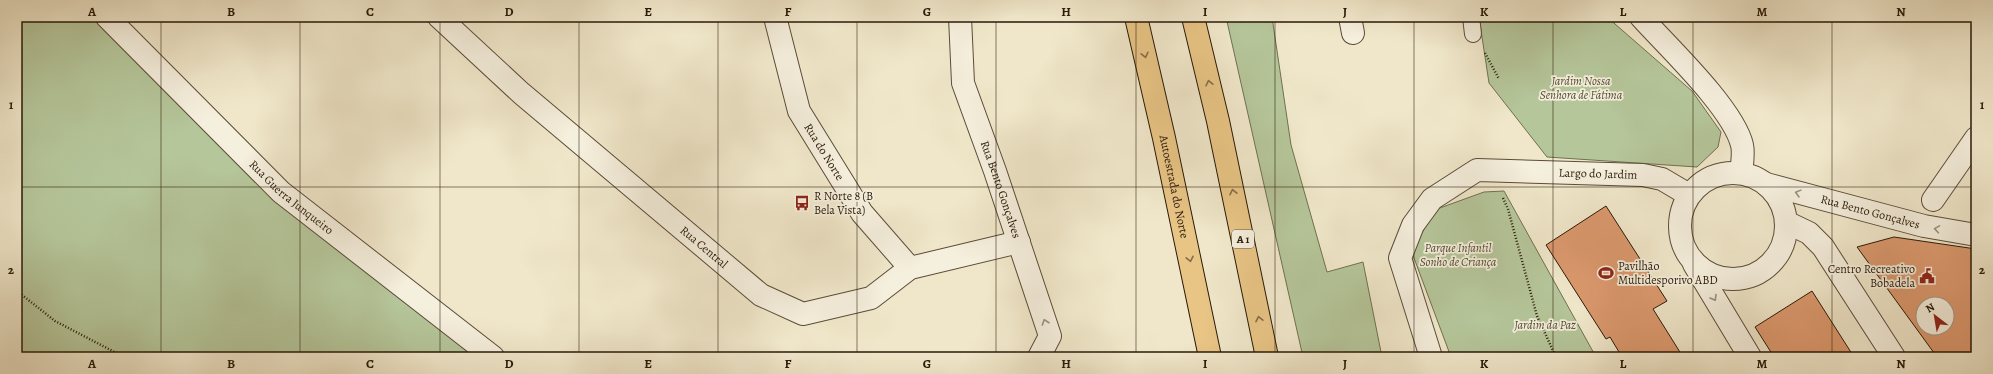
<svg xmlns="http://www.w3.org/2000/svg" width="1993" height="374" font-family="Alegreya,serif">
<rect width="100%" height="100%" fill="#f0e7ca"/>
<filter id="stains"><feTurbulence type="fractalNoise" baseFrequency=".005" numOctaves="4"/><feColorMatrix values="0 0 0 0 .2 0 0 0 0 .09 0 0 0 0 .02 0 0 0 .5 -.17"/></filter>
<radialGradient id="worn" r=".72"><stop offset=".6" stop-color="#630" stop-opacity="0"/><stop offset="1" stop-color="#630" stop-opacity=".3"/></radialGradient>
<!-- green -->
<path fill="#b5c69a" stroke="#6f7051" d="M 17,17 L 107,17 L 281,192 L 493,357 L 17,357 Z
M 1226,17 L 1272,17 L 1291,145 L 1327,272 L 1363,262 L 1382,357 L 1303,357 Z
M 1479,17 L 1607,17 L 1692,91 L 1721,132 L 1718,147 L 1697,167 L 1547,157 L 1489,83 Z
M 1504,191 L 1596,357 L 1451,357 L 1411,250 L 1437,209 L 1484,192 Z"/>
<!-- building -->
<path fill="#db986d" stroke="#291908" fill-rule="evenodd" d="M 1606,206 L 1667,301 L 1653,309 L 1683,357 L 1622,357 L 1610,337 L 1606,339 L 1546,245 Z
M 1894,237 L 1976,249 L 1976,357 L 1937,357 L 1857,247 ZM 1923,304 L 1947,304 L 1947,328 L 1923,328 Z
M 1812,291 L 1854,357 L 1774,357 L 1755,327 Z"/>
<g fill="none" stroke-linecap="round" stroke-linejoin="round">
<!-- service casing -->
<g stroke="#5b4c38" stroke-width="18">
<path id="service" d="M 1471,17 L 1473,34"/>
</g>
<!-- minor casing -->
<g stroke="#5b4c38" stroke-width="24">
<g id="minor">
<path id="s1" d="M 107,17 L 281,192 L 493,357"/>
<path id="s2" d="M 439,17 L 521,93 L 761,295 L 803,314 L 871,298 L 910,268 L 1019,242"/>
<path id="s3" d="M 775,17 L 799,111 L 862,213 L 910,268"/>
<path id="s4" d="M 960,17 L 963,83 L 995,171 L 1050,336 L 1039,357"/>
<path d="M 1350,17 L 1353,33"/>
<path d="M 1641,17 C 1668,47 1733,108 1742,145 C 1744,153 1742,165 1741,173"/>
<circle cx="1733" cy="226" r="53"/>
<path id="s5" d="M 1766,184 L 1924,226 L 1976,235"/>
<path d="M 1933,200 L 1976,138"/>
<path d="M 1786,222 L 1809,233 L 1823,247 L 1894,357"/>
<path d="M 1694,264 L 1750,357"/>
<path id="s6" d="M 1431,357 L 1400,258 L 1413,225 L 1432,199 L 1477,170 L 1643,175 L 1662,179 L 1689,195"/>
</g>
</g>
<!-- motorway casing -->
<g stroke="#291908" stroke-width="24">
<g id="motorway">
<path id="s7" d="M 1136,17 L 1164,138 L 1210,357"/>
<path d="M 1193,17 L 1218,121 L 1267,357"/>
</g>
</g>
<!-- path -->
<path stroke="#291908" stroke-width="2.5" stroke-dasharray="1 2" stroke-linecap="butt" d="M 1485,53 L 1499,79
M 1503,198 L 1508,209 L 1537,316 L 1556,357
M 17,291 L 55,321 L 124,357"/>
<!-- service -->
<use href="#service" stroke="#f5efdd" stroke-width="16"/>
<!-- minor -->
<use href="#minor" stroke="#f5efdd" stroke-width="22"/>
<!-- motorway -->
<use href="#motorway" stroke="#e8c485" stroke-width="22"/>
</g>
<!-- one-way arrows -->
<defs><path id="oneway-chevron" d="M-2-3.5L2.5 0L-2 3.5" fill="none" stroke-width="1.6" stroke-linecap="round" stroke-linejoin="round"/></defs>
<g stroke="#886e46">
<use href="#oneway-chevron" transform="translate(1145 55) rotate(77)"/>
<use href="#oneway-chevron" transform="translate(1209 83) rotate(-103)"/>
<use href="#oneway-chevron" transform="translate(1233 192) rotate(-102)"/>
<use href="#oneway-chevron" transform="translate(1190 259) rotate(78)"/>
<use href="#oneway-chevron" transform="translate(1259 319) rotate(-102)"/>
</g>
<g stroke="#998f7d">
<use href="#oneway-chevron" transform="translate(1798 193) rotate(-165)"/>
<use href="#oneway-chevron" transform="translate(1937 229) rotate(-171)"/>
<use href="#oneway-chevron" transform="translate(1714 298) rotate(59)"/>
<use href="#oneway-chevron" transform="translate(1045 322) rotate(-109)"/>
</g>
<!-- grid -->
<path fill="none" stroke="#291908" stroke-width="1" stroke-opacity="0.55" d="M 161,17 L 161,357M 300,17 L 300,357M 440,17 L 440,357M 579,17 L 579,357M 718,17 L 718,357M 857,17 L 857,357M 996,17 L 996,357M 1136,17 L 1136,357M 1275,17 L 1275,357M 1414,17 L 1414,357M 1553,17 L 1553,357M 1693,17 L 1693,357M 1832,17 L 1832,357M 17,187 L 1976,187"/>
<!-- icons -->
<defs>
<g id="bus-bare" transform="scale(1.2)"><path d="M-5-6H5V4H4V6H2V4H-2V6H-4V4H-5ZM-3.5-4V0h7V-4ZM-3.5 1.2v1.5H-2V1.2ZM2 1.2v1.5H3.5V1.2Z" fill="#8f2418" stroke="#f5efdd" stroke-width="2.5" paint-order="stroke"/></g>
<g id="stadium-bare" transform="scale(1.2)"><path d="M0-5a6.5 5 0 1 0 0 10a6.5 5 0 1 0 0-10ZM-3.5-1.8h7v3.6h-7Z" fill="#8f2418" stroke="#f5efdd" stroke-width="2.5" paint-order="stroke"/></g>
<g id="civic-bare" transform="scale(1.2)"><path d="M-.6-6.5H3V-4.5H.6V-3L4-1V1h2V6H-6V1h2V-1L-.6-3ZM-1.2 2.5V6h2.4V2.5Z" fill="#8f2418" stroke="#f5efdd" stroke-width="2.5" paint-order="stroke"/></g>
</defs>
<g fill-rule="evenodd">
<use href="#bus-bare" x="802" y="203"/>
<use href="#stadium-bare" x="1606" y="273"/>
<use href="#civic-bare" x="1927" y="276"/>
</g>
<g text-anchor="middle" dominant-baseline="central" stroke-width="3.5" stroke-linejoin="round" paint-order="stroke">
<!-- shield labels -->
<rect fill="#f5efdd" stroke="#665948" stroke-width="1" x="1232" y="230" width="22" height="18" rx="3"/>
<g font-size="11" font-weight="bold" fill="#291908">
<text x="1243" y="239">A 1</text>
</g>
<!-- park labels -->
<g font-size="12" font-style="italic" fill="#534d34" stroke="#f5efdd">
<text x="1581" y="81">Jardim Nossa<tspan x="1581" dy="14">Senhora de Fátima</tspan></text>
<text x="1458" y="248">Parque Infantil<tspan x="1458" dy="14">Sonho de Criança</tspan></text>
<text x="1545" y="325">Jardim da Paz</text>
</g>
<!-- street labels -->
<g font-size="12" fill="#291908" stroke="#f5efdd">
<text stroke="none"><textPath href="#s3" startOffset="145">Rua do Norte</textPath></text>
<text stroke="none"><textPath href="#s6" startOffset="346">Largo do Jardim</textPath></text>
<text stroke="none"><textPath href="#s7" startOffset="174">Autoestrada do Norte</textPath></text>
<text stroke="none"><textPath href="#s4" startOffset="179">Rua Bento Gonçalves</textPath></text>
<text stroke="none"><textPath href="#s1" startOffset="258">Rua Guerra Junqueiro</textPath></text>
<text stroke="none"><textPath href="#s5" startOffset="108">Rua Bento Gonçalves</textPath></text>
<text stroke="none"><textPath href="#s2" startOffset="351">Rua Central</textPath></text>
</g>
<!-- poi labels -->
<g font-size="12" fill="#291908" stroke="#f5efdd" text-anchor="start">
<text x="814" y="196">R Norte 8 (B<tspan x="814" dy="14">Bela Vista)</tspan></text>
<text x="1618" y="266">Pavilhão<tspan x="1618" dy="14">Multidesporivo ABD</tspan></text>
<text x="1915" y="269" text-anchor="end">Centro Recreativo<tspan x="1915" dy="14">Bobadela</tspan></text>
</g>
</g>
<!-- margin -->
<rect width="1993" height="374" fill="none" stroke="#f0e7ca" stroke-width="44"/>
<!-- north arrow -->
<g transform="translate(1935 316) rotate(329)"><circle r="19" fill="#f5efdd" stroke="#a39988"/>
<path d="M0-3L7 15L0 10L-7 15Z" fill="#8f2418"/>
<text y="-6" font-size="11" font-weight="bold" text-anchor="middle" fill="#291908">N</text>
</g>
<rect x="22" y="22" width="1949" height="330" fill="none" stroke="#291908" stroke-width="1.5"/>
<g font-size="13" text-anchor="middle" font-weight="bold" fill="#291908">
<text x="92" y="16">A</text>
<text x="231" y="16">B</text>
<text x="370" y="16">C</text>
<text x="509" y="16">D</text>
<text x="648" y="16">E</text>
<text x="788" y="16">F</text>
<text x="927" y="16">G</text>
<text x="1066" y="16">H</text>
<text x="1205" y="16">I</text>
<text x="1345" y="16">J</text>
<text x="1484" y="16">K</text>
<text x="1623" y="16">L</text>
<text x="1762" y="16">M</text>
<text x="1901" y="16">N</text>
<text x="11" y="109">1</text>
<text x="1982" y="109">1</text>
<text x="11" y="274">2</text>
<text x="1982" y="274">2</text>
<text x="92" y="368">A</text>
<text x="231" y="368">B</text>
<text x="370" y="368">C</text>
<text x="509" y="368">D</text>
<text x="648" y="368">E</text>
<text x="788" y="368">F</text>
<text x="927" y="368">G</text>
<text x="1066" y="368">H</text>
<text x="1205" y="368">I</text>
<text x="1345" y="368">J</text>
<text x="1484" y="368">K</text>
<text x="1623" y="368">L</text>
<text x="1762" y="368">M</text>
<text x="1901" y="368">N</text>
</g>
<rect width="100%" height="100%" filter="url(#stains)"/>
<rect width="100%" height="100%" fill="url(#worn)"/>
</svg>
